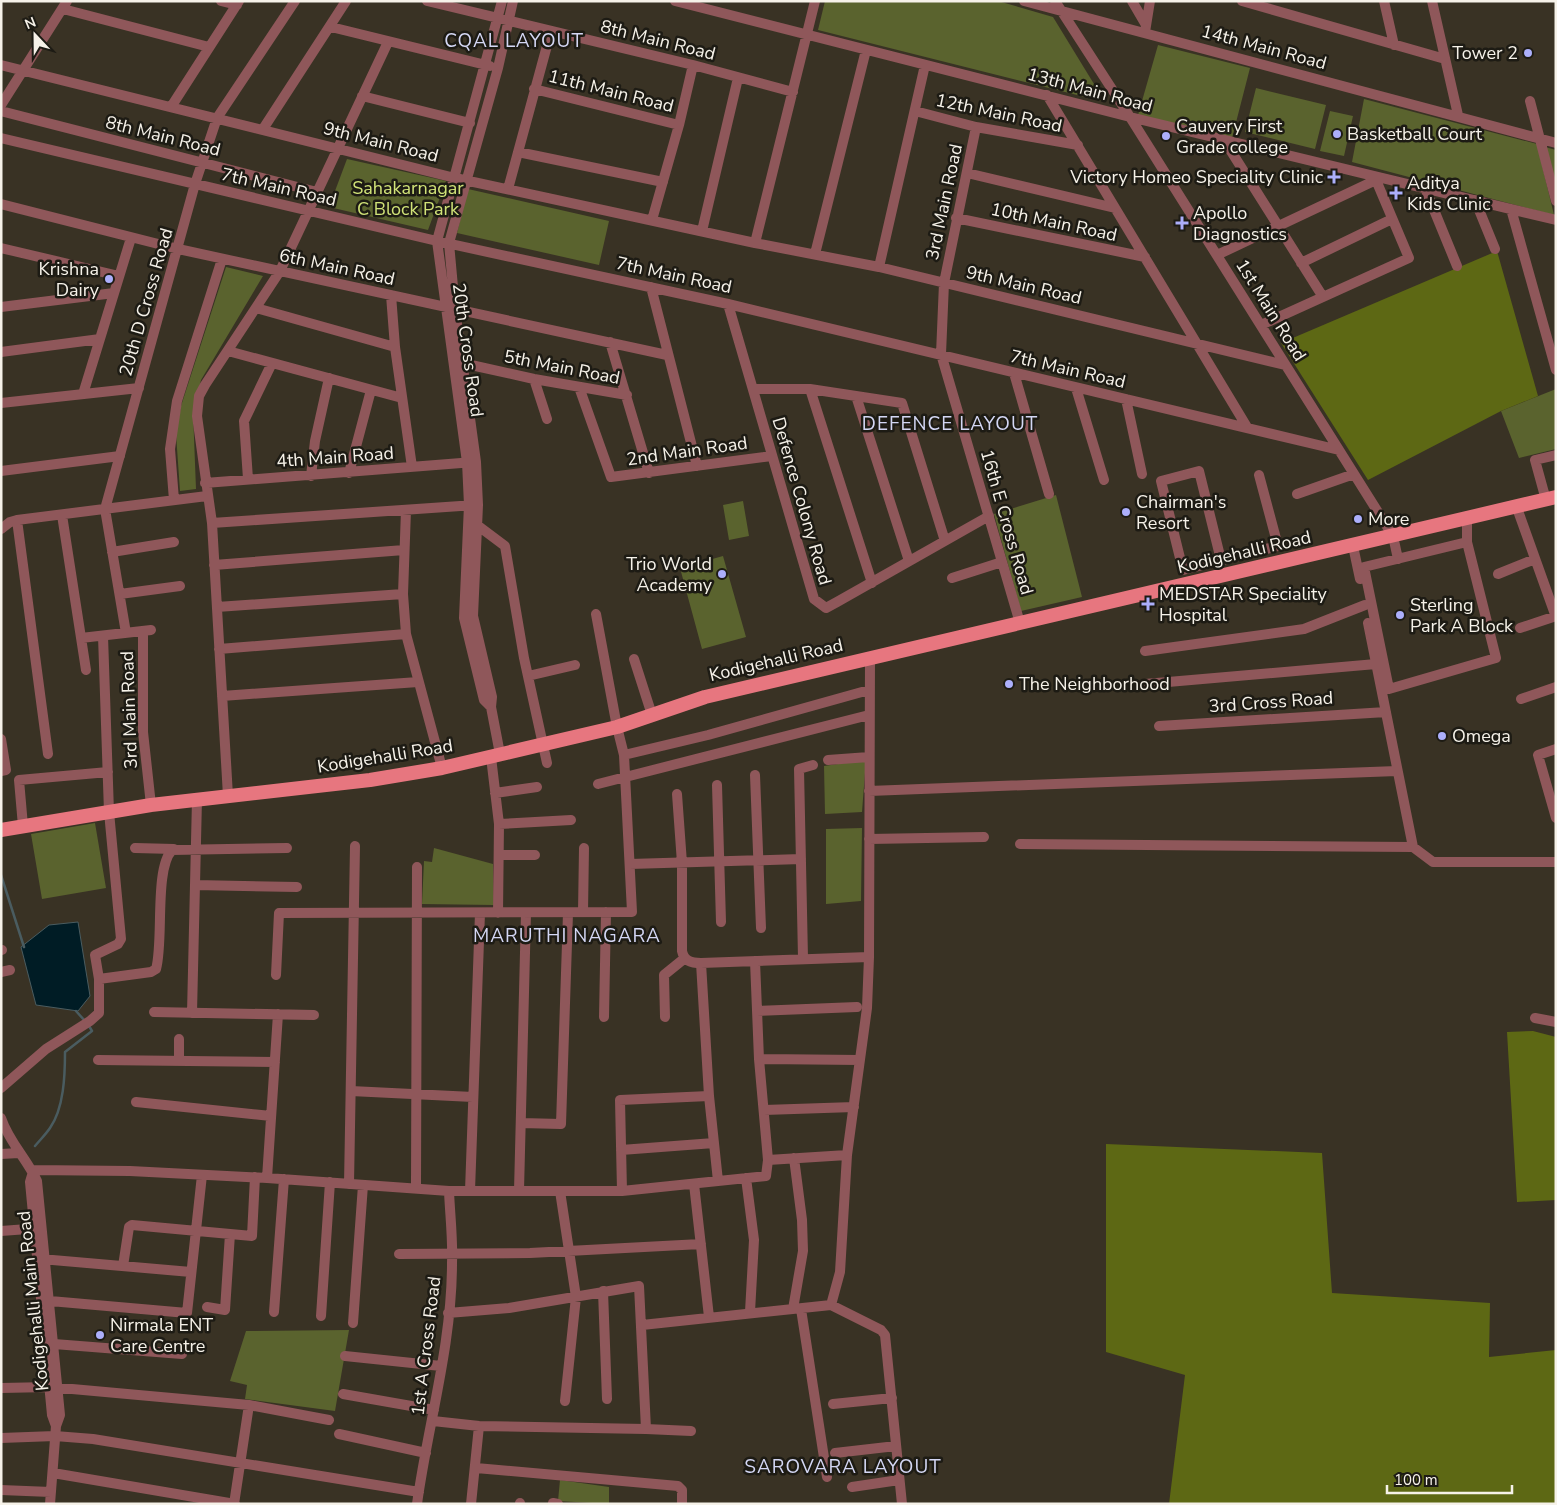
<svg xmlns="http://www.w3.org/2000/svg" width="1557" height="1505" font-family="'Nunito Sans',sans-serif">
<rect width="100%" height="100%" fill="#393224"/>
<!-- green -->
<path fill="#5a632e" d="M 825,1 L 998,1 L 1053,17 L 1105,102 L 818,30 Z
M 1158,45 L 1250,68 L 1232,138 L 1138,115 Z
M 1256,88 L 1326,105 L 1315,149 L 1245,132 Z
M 1364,99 L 1537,144 L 1554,215 L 1352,162 Z
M 1330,111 L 1353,116 L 1344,156 L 1320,151 Z
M 1545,147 L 1556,150 L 1556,187 Z
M 347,159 L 446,181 L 428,230 L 329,207 Z
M 468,189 L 609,221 L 599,265 L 457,233 Z
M 226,267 L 263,276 L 201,380 L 193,412 L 196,489 L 180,491 L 176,434 L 181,406 Z
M 1556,389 L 1556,449 L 1519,458 L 1501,411 Z
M 1056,495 L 1082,597 L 1021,611 L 994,514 Z
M 743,501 L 749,536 L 729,540 L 723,505 Z
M 723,556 L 746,637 L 702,649 L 680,568 Z
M 866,760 L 862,812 L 825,814 L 824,766 Z
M 95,823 L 106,888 L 42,899 L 31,834 Z
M 862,828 L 861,901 L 826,904 L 826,829 Z
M 434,848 L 493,864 L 494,905 L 422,904 L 424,861 L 432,862 Z
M 349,1330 L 335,1411 L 245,1399 L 247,1385 L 230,1381 L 246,1331 Z
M 560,1480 L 609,1487 L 609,1504 L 558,1501 Z"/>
<!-- forest -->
<path fill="#5d6814" d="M 1497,251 L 1538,396 L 1501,411 L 1368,480 L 1281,343 Z
M 1533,1031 L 1556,1037 L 1556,1200 L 1517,1202 L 1507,1032 Z
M 1106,1144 L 1322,1153 L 1332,1293 L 1490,1303 L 1489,1357 L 1556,1350 L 1556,1504 L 1169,1504 L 1185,1375 L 1106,1352 Z"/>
<!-- water -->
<path fill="#001c25" stroke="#4a5c60" d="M 78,922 L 90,996 L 78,1011 L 36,1005 L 21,947 L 49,925 Z"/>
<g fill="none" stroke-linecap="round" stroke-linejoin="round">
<!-- stream -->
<path stroke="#4a5c60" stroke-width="2.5" d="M 1,875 L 24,947
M 76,1011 L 85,1021
M 35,1146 C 40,1140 46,1134 50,1128 C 64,1108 65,1075 65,1052 L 92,1031 L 89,1026"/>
<!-- minor -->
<path stroke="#8f575a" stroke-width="10" d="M 221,1 L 237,5
M 427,1 L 693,65 L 793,92
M 675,1 L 1130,117 L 1556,220
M 1024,1 L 1556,143
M 1055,1 L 1130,117 L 1393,536 L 1398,559
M 1132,1 L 1146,25
M 1242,1 L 1445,59
M 1384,1 L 1394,45
M 1432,1 L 1458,115
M 63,9 L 209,47
M 331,27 L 490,66
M 1145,32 L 1150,1
M 1,65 L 455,178 L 755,243 L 815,1
M 534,89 L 679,125
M 1047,95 L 1247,427
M 362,96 L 470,123
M 1530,101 L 1556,201
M 1,105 L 67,1
M 171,107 L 239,1
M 1,111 L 317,192
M 915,111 L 976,127 L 1078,145
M 976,127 L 944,283 L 941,354 L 1020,623
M 263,129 L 346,1
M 1,138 L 437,241 L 728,304 L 1339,450
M 1224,140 L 1323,297
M 518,152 L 663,182
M 967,173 L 1115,208
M 1425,188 L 1457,266
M 508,189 L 551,31
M 1475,200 L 1495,249
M 1,204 L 178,249 L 667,355
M 1511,209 L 1556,370
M 956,218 L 1145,257
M 652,220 L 679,125 L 693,65
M 702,231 L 738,78
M 755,243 L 879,267 L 1285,365
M 1,248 L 119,276
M 815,254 L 866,50
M 1217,255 L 1376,180 L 1374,177
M 1301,263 L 1392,219
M 879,267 L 925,65
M 651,287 L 697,466
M 391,295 L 395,347 L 412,467
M 728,304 L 814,599 L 826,608 L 837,602 L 989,516
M 1,307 L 114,293
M 256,308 L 395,347
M 1261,325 L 1409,258 L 1376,180
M 610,342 L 649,473
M 228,351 L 402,398
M 1,352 L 100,339
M 462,363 L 534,379 L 627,395
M 1014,373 L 1049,494
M 534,379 L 547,419
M 579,387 L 611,477 L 772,456
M 1076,388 L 1104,480
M 753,389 L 810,389 L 902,403 L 945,541
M 810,389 L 872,583
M 83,394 L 131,238
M 856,396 L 909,561
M 1126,399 L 1142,474
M 1,403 L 139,388
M 1,471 L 120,456
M 349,473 L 371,390
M 311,476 L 315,441 L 329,378
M 248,479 L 244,421 L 272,363
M 205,483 L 474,462
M 1297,494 L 1354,474
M 174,500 L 170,449 L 177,401 L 222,259
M 1546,500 L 1535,460 L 1556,455
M 1517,508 L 1556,617
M 406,510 L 403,594 L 406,634 L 442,768
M 62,515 L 86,670
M 1467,519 L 1467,542
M 17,520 L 48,754
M 212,523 L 475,505
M 477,525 L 505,546 L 524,658 L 547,763
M 1,529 L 10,522 L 17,520 L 207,496
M 1467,542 L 1496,658 L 1389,689 L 1364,567 Z
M 1353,546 L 1360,579
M 112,552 L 174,542
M 1221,560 L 1199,471 L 1161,481 L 1183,570 L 1278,546 L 1259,475
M 214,565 L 404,550
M 1498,574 L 1535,559
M 952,578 L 1002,562
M 120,594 L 180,586
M 217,607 L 403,594
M 1368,623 L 1413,847 L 1433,862 L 1556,862
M 1520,628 L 1556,616
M 143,631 L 143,732 L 151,805
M 126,633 L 105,509 L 195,184 L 217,118 L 295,1
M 81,638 L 151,630
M 219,649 L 406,634
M 1145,651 L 1304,629 L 1365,605
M 634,659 L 652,715
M 528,676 L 575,665
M 1145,684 L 1376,664
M 222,696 L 418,682
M 1521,699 L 1556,687
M 491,707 L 484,700 L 464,618 L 469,505 L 467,462 L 437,241 L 502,1
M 1159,726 L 1386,712
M 1,739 L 6,770 L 1,771
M 1556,749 L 1538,755 L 1556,818
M 500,754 L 491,707 L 492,697 L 473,616 L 478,505 L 476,462 L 455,309 L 449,243 L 498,68 L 513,1
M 624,755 L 708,735 L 869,690
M 491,757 L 499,824 L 498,913
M 828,760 L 869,757
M 755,775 L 761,928
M 598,784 L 869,715
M 717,785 L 721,922
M 869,791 L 1397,771
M 495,793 L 537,787
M 677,794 L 682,863 L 682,951 C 684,961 691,963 701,963 L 869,957
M 228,796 L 212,523 L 197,416 L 199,396 L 205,385 L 280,271 L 388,42
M 499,824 L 571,820
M 23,826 L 19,780 L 108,772
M 869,839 L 984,837
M 1020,844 L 1413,847
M 135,848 L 174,849
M 499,855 L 535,855
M 630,864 L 801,859
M 195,885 L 297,887
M 583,912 L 584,848
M 1,950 L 2,950
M 803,958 L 799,769 L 813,765
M 755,961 L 759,1059 L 860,1060
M 701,963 L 709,1096 L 718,1181
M 1,972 L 10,970
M 276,975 L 279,913 L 632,912 L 624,755 L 617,727 L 596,614
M 99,979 L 151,972 L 156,969 C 164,942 154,869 172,850 L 287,848
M 757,1011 L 857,1007
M 154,1012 L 314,1015
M 192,1013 L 197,799
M 604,1017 L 606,912
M 665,1017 L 664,975 L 685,958
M 1535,1018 L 1556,1022
M 759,1059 L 768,1160
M 98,1060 L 275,1062
M 179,1061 L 179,1039
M 1,1088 L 46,1049 L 90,1021 L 99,1013 L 99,979 L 95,955 L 118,944 L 121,939 L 109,812 L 103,636
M 351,1091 L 473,1097
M 136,1102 L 271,1116
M 764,1110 L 854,1107
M 1,1118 C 9,1142 27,1159 37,1181 L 60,1415 L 56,1426 L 50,1504
M 521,1123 L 561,1124 L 568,913
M 621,1150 L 714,1143
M 1,1154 L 19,1153
M 32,1170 L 130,1171 L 267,1178 L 449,1191 L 622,1191 L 766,1176 L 768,1160 L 847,1155
M 33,1172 L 30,1182 L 52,1415 L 56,1426
M 267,1178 L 278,1014
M 746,1178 L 754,1240 L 750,1312
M 349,1184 L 355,846
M 694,1184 L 709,1317
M 416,1189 L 417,867
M 470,1191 L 480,913
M 519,1191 L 526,913
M 560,1191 L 576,1297 L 565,1401
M 622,1191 L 620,1100 L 709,1096
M 1,1231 L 41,1228
M 399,1254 L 530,1253 L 701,1244
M 41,1259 L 191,1272
M 123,1266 L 129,1227 L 132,1225 L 252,1236 L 255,1177
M 603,1291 L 607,1399
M 50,1301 L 187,1313 L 202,1175
M 831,1305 L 840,1272 L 847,1155 L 867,1008 L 869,957 L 870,657
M 207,1307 L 225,1310 L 230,1234
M 793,1309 L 803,1251 L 802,1220 L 794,1158
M 801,1309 L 827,1477
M 274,1312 L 284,1179
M 321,1316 L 330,1182
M 353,1323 L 363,1185
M 642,1325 L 831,1305 L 881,1330 L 885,1335 L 902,1504
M 54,1344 L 182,1354
M 345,1356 L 441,1366
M 1,1388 L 50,1387 L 249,1405
M 343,1394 L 434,1410
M 833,1404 L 892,1398
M 433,1421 L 479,1426 L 646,1429 L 639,1286 L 509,1308 L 448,1313
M 646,1429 L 691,1431
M 339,1434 L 426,1453
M 1,1438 L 55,1436 L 93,1439 L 419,1492
M 835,1453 L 896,1446
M 476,1468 L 678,1486 L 682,1490 L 682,1504
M 53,1473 L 235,1504
M 852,1487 L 899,1480
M 1,1490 L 51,1492
M 553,1503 L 558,1504
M 234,1504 L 249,1405 L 329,1420
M 417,1504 C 428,1424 452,1345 452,1263 C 453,1239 450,1215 449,1191
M 471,1504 L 479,1426
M 520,1504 L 520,1503"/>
<!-- major -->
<path stroke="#e7767f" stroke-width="14" d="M 1,830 L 151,805 L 370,780 L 442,768 L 617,727 L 705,697 L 1556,497"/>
</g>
<!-- markers -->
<g fill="#acaffb" stroke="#1d1b14" stroke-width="2">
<circle cx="1528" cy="53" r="5"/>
<circle cx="1337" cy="134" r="5"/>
<circle cx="1166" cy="136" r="5"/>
<path d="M1331.5 169.5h5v5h5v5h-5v5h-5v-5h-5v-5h5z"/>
<path d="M1393.5 185.5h5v5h5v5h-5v5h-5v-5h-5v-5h5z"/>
<path d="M1179.5 215.5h5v5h5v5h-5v5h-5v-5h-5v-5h5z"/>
<circle cx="109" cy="279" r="5"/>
<circle cx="1126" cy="512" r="5"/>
<circle cx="1358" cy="519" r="5"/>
<circle cx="722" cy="574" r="5"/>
<path d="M1145.5 596.5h5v5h5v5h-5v5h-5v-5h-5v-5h5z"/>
<circle cx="1400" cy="615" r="5"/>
<circle cx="1009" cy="684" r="5"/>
<circle cx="1442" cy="736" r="5"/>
<circle cx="100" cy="1335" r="5"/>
</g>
<g text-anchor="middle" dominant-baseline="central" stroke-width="5" stroke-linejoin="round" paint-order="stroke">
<!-- street labels -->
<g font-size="18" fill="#f6f2e9" stroke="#1d1b14">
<text transform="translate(658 40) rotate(14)">8th Main Road</text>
<text transform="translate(1264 47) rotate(15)">14th Main Road</text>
<text transform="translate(1090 90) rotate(15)">13th Main Road</text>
<text transform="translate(611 91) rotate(14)">11th Main Road</text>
<text transform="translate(999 113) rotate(12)">12th Main Road</text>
<text transform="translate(163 136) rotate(14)">8th Main Road</text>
<text transform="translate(381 142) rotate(14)">9th Main Road</text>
<text transform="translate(279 187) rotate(13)">7th Main Road</text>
<text transform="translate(944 202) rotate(-78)">3rd Main Road</text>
<text transform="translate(1054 222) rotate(12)">10th Main Road</text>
<text transform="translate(337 267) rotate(12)">6th Main Road</text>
<text transform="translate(674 275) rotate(12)">7th Main Road</text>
<text transform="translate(1024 285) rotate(13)">9th Main Road</text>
<text transform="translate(146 302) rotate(-74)">20th D Cross Road</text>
<text transform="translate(1271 310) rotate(58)">1st Main Road</text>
<text transform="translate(468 350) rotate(82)">20th Cross Road</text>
<text transform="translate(562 367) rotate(11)">5th Main Road</text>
<text transform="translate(1068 369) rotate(13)">7th Main Road</text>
<text transform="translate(687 451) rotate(-8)">2nd Main Road</text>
<text transform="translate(335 457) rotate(-4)">4th Main Road</text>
<text transform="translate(802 501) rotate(74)">Defence Colony Road</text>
<text transform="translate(1007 522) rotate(74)">16th E Cross Road</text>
<text transform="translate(1244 552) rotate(-13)">Kodigehalli Road</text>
<text transform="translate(776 660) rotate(-13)">Kodigehalli Road</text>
<text transform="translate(1271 702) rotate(-4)">3rd Cross Road</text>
<text transform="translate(129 710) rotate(-92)">3rd Main Road</text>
<text transform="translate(385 756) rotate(-9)">Kodigehalli Road</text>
<text transform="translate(33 1301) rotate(-96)">Kodigehalli Main Road</text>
<text transform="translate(426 1346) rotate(-83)">1st A Cross Road</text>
</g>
<!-- poi labels -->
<g font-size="18" fill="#f6f2e9" stroke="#1d1b14" text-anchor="start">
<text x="1518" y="53" text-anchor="end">Tower 2</text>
<text x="1176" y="126">Cauvery First<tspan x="1176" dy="21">Grade college</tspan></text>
<text x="1347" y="134">Basketball Court</text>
<text x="1323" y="177" text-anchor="end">Victory Homeo Speciality Clinic</text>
<text x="1407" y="183">Aditya<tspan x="1407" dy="21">Kids Clinic</tspan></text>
<text x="1193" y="213">Apollo<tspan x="1193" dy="21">Diagnostics</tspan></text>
<text x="99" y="269" text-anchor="end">Krishna<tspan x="99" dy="21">Dairy</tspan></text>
<text x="1136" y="502">Chairman's<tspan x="1136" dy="21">Resort</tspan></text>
<text x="1368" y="519">More</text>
<text x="712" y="564" text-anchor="end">Trio World<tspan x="712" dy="21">Academy</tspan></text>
<text x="1159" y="594">MEDSTAR Speciality<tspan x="1159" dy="21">Hospital</tspan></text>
<text x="1410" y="605">Sterling<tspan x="1410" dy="21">Park A Block</tspan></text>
<text x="1019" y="684">The Neighborhood</text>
<text x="1452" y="736">Omega</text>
<text x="110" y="1325">Nirmala ENT<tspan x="110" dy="21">Care Centre</tspan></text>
</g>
<!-- park labels -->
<g font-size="18" fill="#d1e378" stroke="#1d1b14">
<text x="408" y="188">Sahakarnagar<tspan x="408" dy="21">C Block Park</tspan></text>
</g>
<!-- neighbourhood labels -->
<g font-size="19" letter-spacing="1" fill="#d4d7f4" stroke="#1d1b14">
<text x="514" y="41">CQAL LAYOUT</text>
<text x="950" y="424">DEFENCE LAYOUT</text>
<text x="567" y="936">MARUTHI NAGARA</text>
<text x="843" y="1467">SAROVARA LAYOUT</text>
</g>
</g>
<!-- border -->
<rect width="1557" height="1505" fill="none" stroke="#f6f2e9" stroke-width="5"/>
<!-- north arrow -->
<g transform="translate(35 35) rotate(338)" stroke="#1d1b14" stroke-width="4" paint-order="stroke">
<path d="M0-4L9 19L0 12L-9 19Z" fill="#f6f2e9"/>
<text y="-8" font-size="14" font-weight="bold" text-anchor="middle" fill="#f6f2e9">N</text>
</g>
<!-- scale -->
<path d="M1387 1485v8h125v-8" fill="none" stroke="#f6f2e9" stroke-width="2.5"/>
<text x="1394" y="1485" font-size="15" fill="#f6f2e9" stroke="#1d1b14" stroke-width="4" paint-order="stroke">100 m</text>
</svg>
